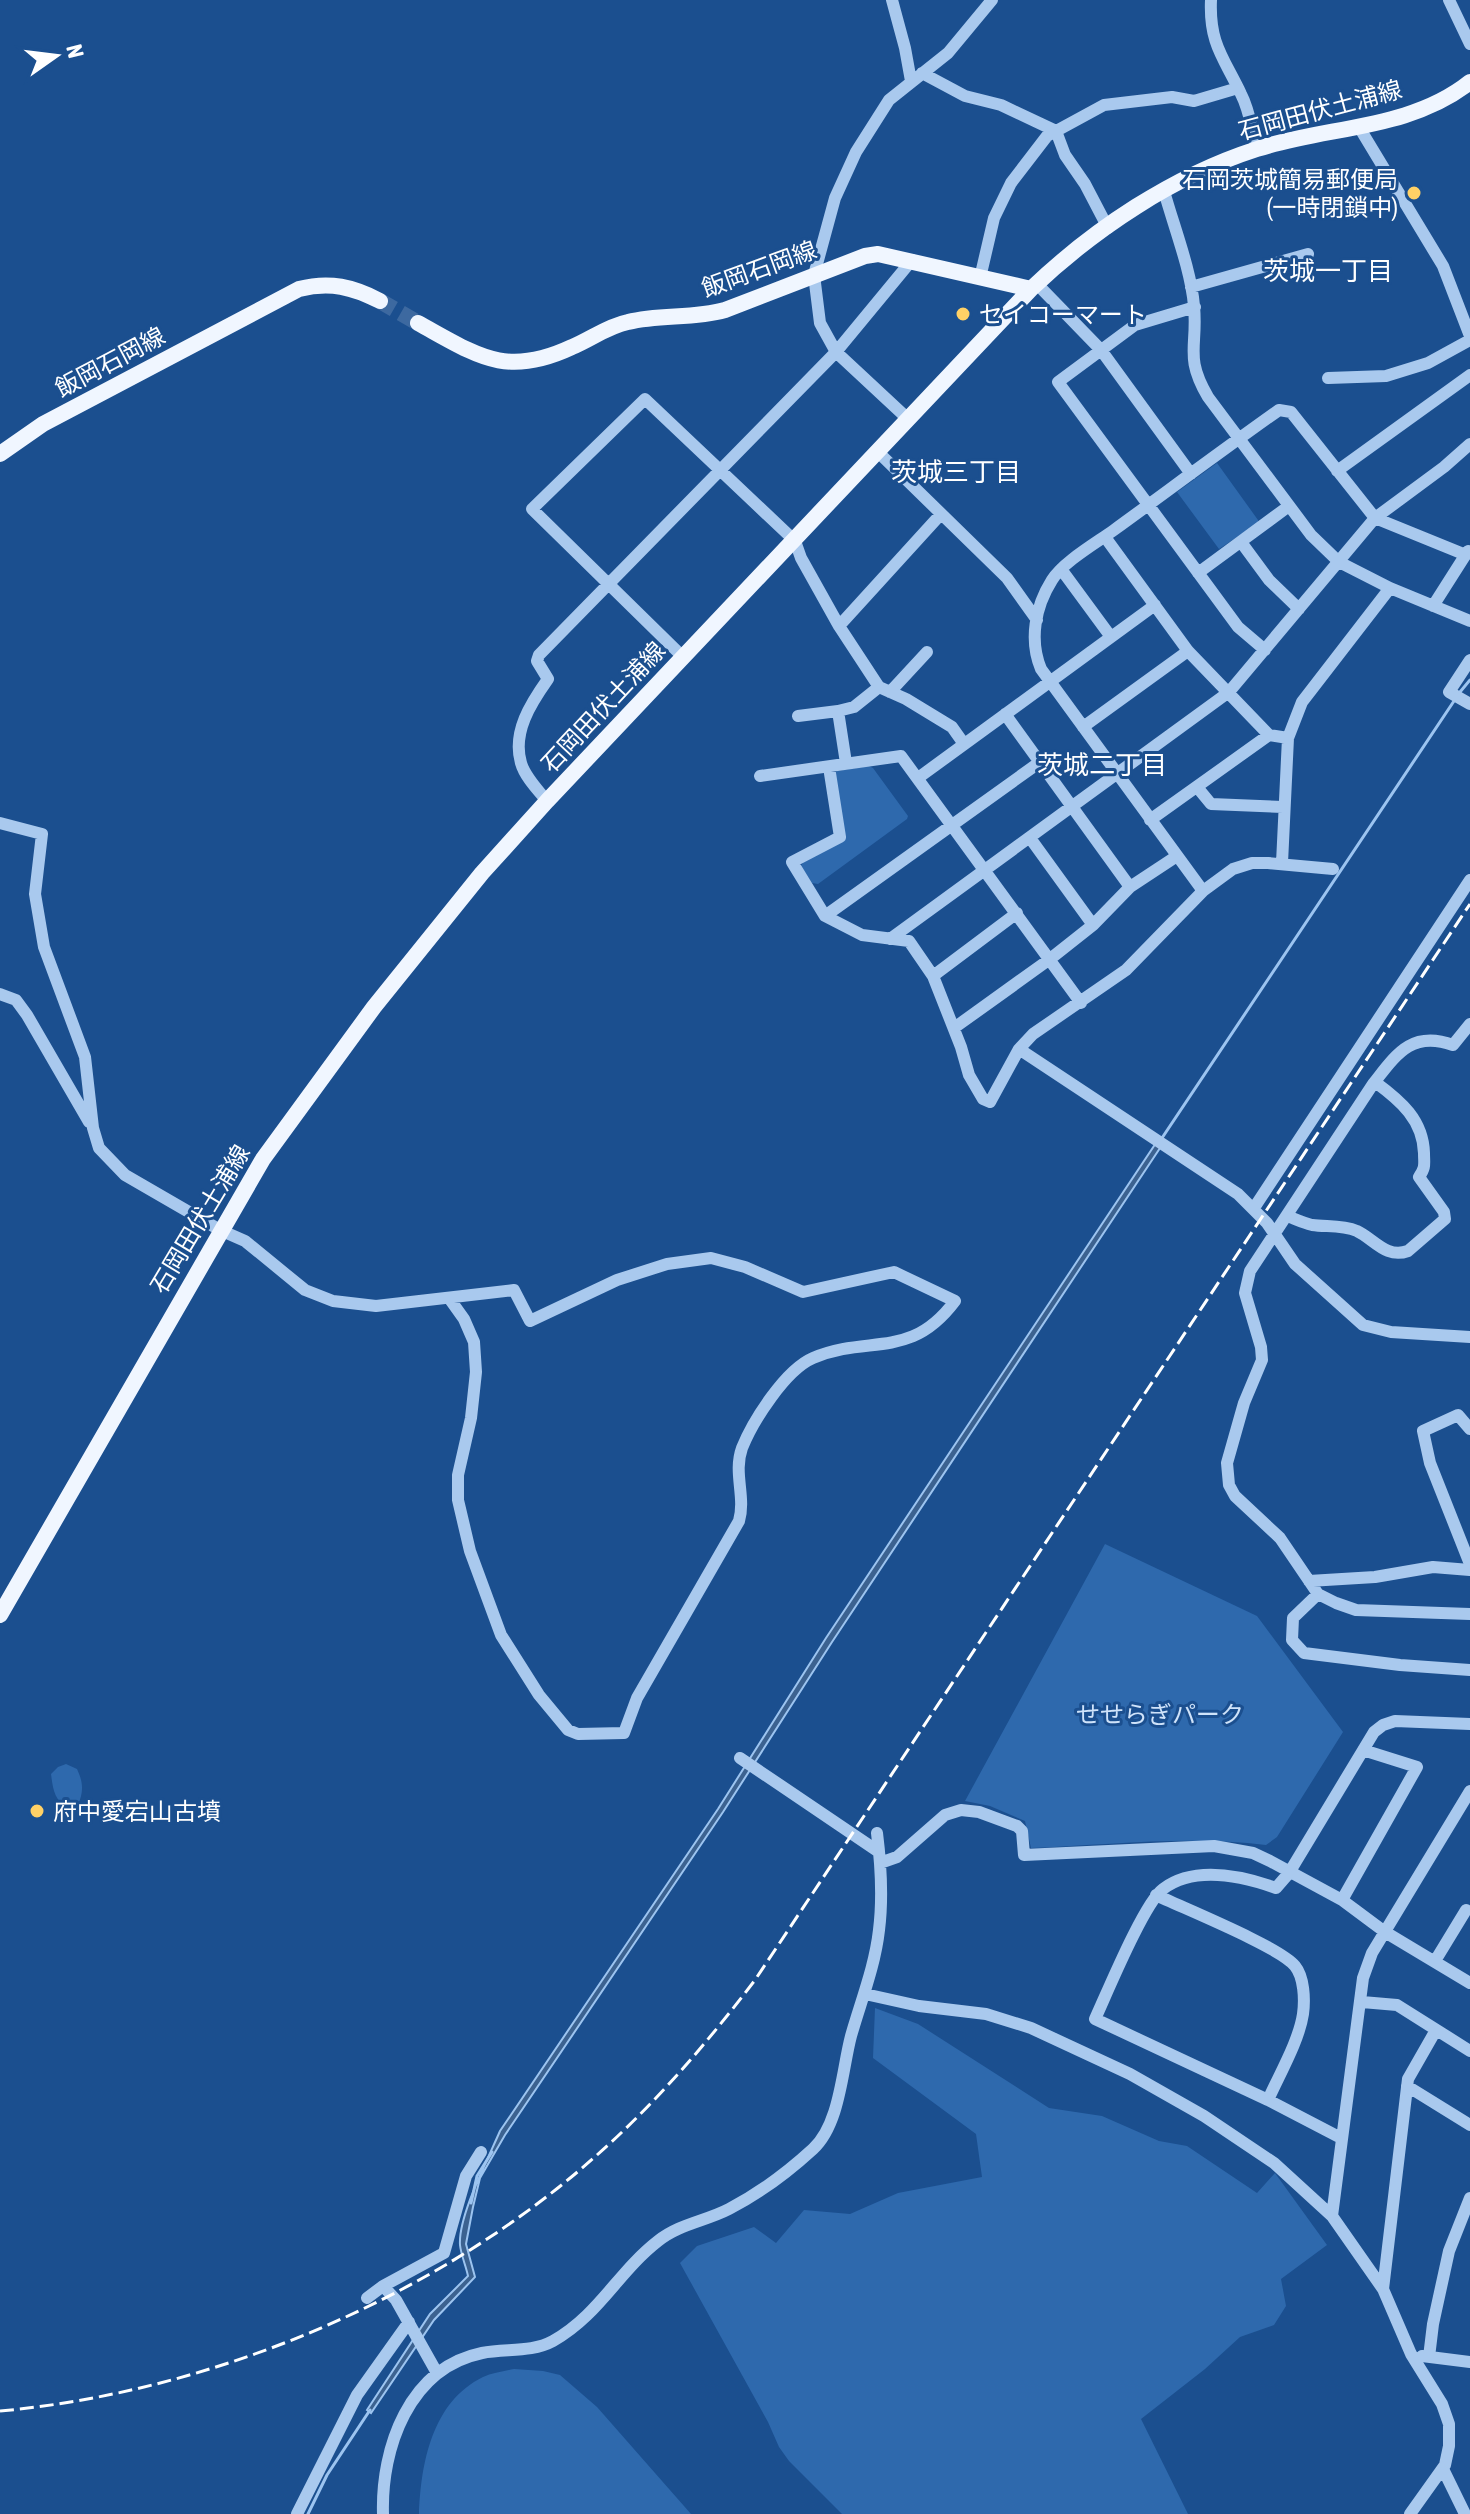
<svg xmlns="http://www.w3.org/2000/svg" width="1470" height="2514" font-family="'Asap Condensed','Noto Sans JP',sans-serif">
<rect width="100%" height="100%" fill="#1b4f8f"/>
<!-- green -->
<path fill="#2e69ad" d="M 1217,463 L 1258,520 L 1258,523 L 1219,549 L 1177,492 Z
M 869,766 L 873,768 L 908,816 L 907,819 L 818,884 L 812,883 L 801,866 L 803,862 L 844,839 L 834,774 L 837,771 Z
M 1105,1544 L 1257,1616 L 1343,1732 L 1277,1837 L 1266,1845 C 1189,1835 1108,1845 1031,1848 L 1025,1821 L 990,1806 L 965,1801 Z
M 66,1764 L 77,1769 C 83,1782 84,1791 78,1805 L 68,1808 C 54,1800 53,1789 51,1774 L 58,1767 Z
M 875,2008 L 918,2024 L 1049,2108 L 1102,2116 L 1159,2141 L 1187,2146 L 1257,2193 L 1275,2173 L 1327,2245 L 1281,2279 L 1286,2306 L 1274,2325 L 1240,2337 L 1205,2369 L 1141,2419 L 1188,2514 L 842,2514 L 789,2461 L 779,2447 L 768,2422 L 680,2263 L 697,2246 L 754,2227 L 776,2243 L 804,2210 L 850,2214 L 898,2193 L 982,2177 L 976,2134 L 873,2058 Z
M 514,2369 L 543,2371 L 560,2375 L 597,2407 L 691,2514 L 419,2514 C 421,2463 432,2402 483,2377 C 492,2373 504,2371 514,2369 Z"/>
<!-- water -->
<path fill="#3c6290" stroke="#9cc4f0" stroke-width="2" d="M 1156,1143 L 1162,1145 L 832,1642 L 723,1812 L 505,2135 L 480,2178 L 473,2207 L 466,2244 L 475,2277 L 434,2320 L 371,2413 L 367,2410 L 430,2314 L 468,2276 C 466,2266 461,2255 460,2245 C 458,2216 488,2159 500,2131 L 718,1809 L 826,1638 Z"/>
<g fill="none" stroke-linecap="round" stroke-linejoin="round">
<!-- stream -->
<path stroke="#9cc4f0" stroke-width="3" d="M 1460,692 L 1470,680
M 1162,1138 L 1456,698
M 471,2203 L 477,2176 L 492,2152
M 308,2514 L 327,2475 L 370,2410"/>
<!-- major-tunnel -->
<path stroke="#3d69a0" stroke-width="16" stroke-dasharray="16 8" stroke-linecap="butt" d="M 380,301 L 418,323"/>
<!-- minor -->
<path stroke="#a9c9ee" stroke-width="12" d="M 892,0 L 905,48 L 911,81
M 1211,0 C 1209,44 1224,58 1241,94 C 1250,111 1252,131 1257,149
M 1449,0 L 1470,44
M 922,73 L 965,96 L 1001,105 L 1056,131 L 1065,155 L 1085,184 L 1108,228
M 1359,127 L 1443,266 L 1470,336
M 1164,191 C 1174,227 1191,270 1194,306 C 1198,347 1184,356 1208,397 L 1311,535 L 1339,562 L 1390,588 L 1470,621
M 980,278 L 994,218 L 1011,183 L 1047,136 L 1104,105 L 1172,97 L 1194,101 L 1238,88
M 1037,284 L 1101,350 L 1191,474
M 1191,287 L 1308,254
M 1195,307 L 1135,325 L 1058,382 L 1238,627 L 1265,650
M 1328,378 L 1386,376 L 1428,363 L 1470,340
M 908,419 L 836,352 L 820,323 L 814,275 L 835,198 L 856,152 L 889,100 L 948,53 L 992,0
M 878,452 L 1007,578 L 1037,620
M 1337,471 L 1470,375
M 1105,537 L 1188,651 L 1269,735 L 1288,738
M 1241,542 L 1269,580 L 1299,609
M 1061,569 L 1111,637
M 1198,573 L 1289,506
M 1433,606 L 1468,551
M 839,626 L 941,514
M 683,657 L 532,509 L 645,399 L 795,541 L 801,558 L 839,626 L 879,687 L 906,699 L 952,727 L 964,744
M 1470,660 L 1449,692 L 1470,704
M 890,692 L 927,652
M 1005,714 L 1130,887
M 798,716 L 838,711
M 1083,727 L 1188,651
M 846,763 L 838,711 L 854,707 L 879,687
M 829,767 L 840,837 L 792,862 L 825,916 L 862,935 L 909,941 L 933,976 L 961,1047 L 969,1075 L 983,1099 L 990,1102 L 1019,1049 L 1033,1034 L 1126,970 L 1203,891 L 1233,869 L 1252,863 L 1268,863 L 1333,869
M 760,776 L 901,756 L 1081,1003
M 918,778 L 1155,605
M 1197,787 L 1211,804 L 1283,807
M 547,801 C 538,790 525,777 521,763 C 512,732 531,703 548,679 L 537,661 L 539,655 L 836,352 L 912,260
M 1150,820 L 1269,735
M 0,823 L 42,834 L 35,894 L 44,947 L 85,1057 L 93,1128 L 99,1148 L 125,1175 L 220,1230 L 245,1241 L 305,1290 L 333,1301 L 376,1306 L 514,1290 L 530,1321 L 617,1280 L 667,1264 L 711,1258 L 745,1267 L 803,1292 L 894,1272 L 955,1301 C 910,1361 870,1334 813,1358 C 785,1370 753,1421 742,1448 C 733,1473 746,1497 739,1521 L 637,1698 L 624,1733 L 578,1734 L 568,1730 L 539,1695 L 501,1635 L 470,1551 L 458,1500 L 458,1475 L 471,1418 L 476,1372 L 474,1342 L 464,1319 L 449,1298
M 1030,838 L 1093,925
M 1282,863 L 1288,738 L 1302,702 L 1390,588
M 1203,891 L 1041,669 C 1029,640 1035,607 1052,580 C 1063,562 1096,543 1114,530 C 1169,490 1224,449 1279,410 L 1291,412 L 1375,518 L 1466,555
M 825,916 L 1040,762
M 890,939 L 1229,692 L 1375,518 L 1444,467 L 1470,444
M 933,976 L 1017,913
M 0,994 L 16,1000 L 27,1015 L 89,1122
M 1470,1024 L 1453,1045 C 1411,1030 1396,1055 1373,1084 L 1250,1271 L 1245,1293 L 1261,1347 L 1262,1360 L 1244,1403 L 1227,1463 L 1229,1485 L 1235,1496 L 1280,1538 L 1318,1594 L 1336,1603 L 1356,1610 L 1470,1614
M 954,1028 L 1050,959 L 1093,925 L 1130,887 L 1177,856
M 1019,1049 L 1238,1194 L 1267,1223 L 1295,1264 L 1363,1325 L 1391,1332 L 1470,1337
M 1254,1208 L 1470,880
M 1287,1216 C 1295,1219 1303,1223 1312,1225 C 1327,1227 1342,1225 1357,1231 C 1374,1239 1386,1259 1408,1251 L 1445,1219 L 1444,1212 L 1419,1177 C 1426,1167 1424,1164 1424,1153 C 1423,1120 1401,1101 1375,1082
M 1470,1429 L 1458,1415 L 1423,1431 L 1430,1463 L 1470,1564
M 1309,1581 L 1375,1577 L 1433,1567 L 1470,1570
M 1318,1594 L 1293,1618 L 1292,1640 L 1304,1653 L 1400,1665 L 1470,1670
M 740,1758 L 879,1852
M 880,1863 L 897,1857 L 945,1815 L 961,1810 L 979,1812 L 1017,1826 L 1022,1831 L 1024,1855 L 1214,1846 L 1253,1853 L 1270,1861 L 1342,1900 L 1385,1932 L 1470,1983
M 1156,1895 C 1183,1908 1280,1947 1295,1966 C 1304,1977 1305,1999 1303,2014 C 1299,2041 1279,2075 1268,2100
M 1342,1900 L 1417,1767 L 1363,1750
M 1435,1961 L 1466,1910
M 865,1994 L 919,2006 L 986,2014 L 1031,2028 L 1130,2074 L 1204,2116 L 1274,2163 L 1332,2216 L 1383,2289 L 1411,2354 L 1442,2404 L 1449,2424 L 1449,2446 L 1445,2465 L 1410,2514
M 1362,2002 L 1397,2005 L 1470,2051
M 1407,2086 L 1470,2125
M 1341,2138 L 1268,2100 L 1095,2019 C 1107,1993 1144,1903 1163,1889 C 1195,1865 1242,1876 1276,1888 L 1289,1873 L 1374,1732 L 1383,1725 L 1395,1721 L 1470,1724
M 1332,2216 L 1363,1978 L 1372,1953 L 1470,1791
M 383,2286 L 396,2300 L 437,2373
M 1383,2289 L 1408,2079 L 1436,2030
M 367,2298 L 383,2286 L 444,2253 L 466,2176 L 481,2152
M 1422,2356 L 1470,2362
M 1429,2357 L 1433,2324 L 1449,2251 L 1470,2198
M 1443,2469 L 1465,2514
M 297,2514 L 357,2395 L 409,2322
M 383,2514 C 381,2448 409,2368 482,2353 C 505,2348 531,2353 553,2341 C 599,2315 618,2272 658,2241 C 679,2224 706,2221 729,2209 C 758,2194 789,2171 813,2149 C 840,2124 842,2070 851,2036 C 861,2001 875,1966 879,1930 C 883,1898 881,1865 877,1833"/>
<!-- major -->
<path stroke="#f0f6ff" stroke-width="16" d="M 418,323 C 478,356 506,378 572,347 C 591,339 608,326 628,322 C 660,314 693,319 725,310 L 865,256 L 878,254 L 1031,289
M 0,454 L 43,424 L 299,289 C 330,281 353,287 380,301
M 0,1615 L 263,1159 L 374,1007 L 482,873 L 547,801 L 1031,289 C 1094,229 1173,176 1257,149 C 1327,126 1410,130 1470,82"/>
<!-- rail -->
<path stroke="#fff" stroke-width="3" stroke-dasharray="14 6" stroke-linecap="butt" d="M 0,2411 C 212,2392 438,2297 597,2155 C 656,2103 707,2043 755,1980 L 1470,904"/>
</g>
<!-- markers -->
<g fill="#ffd166" stroke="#1b4f8f" stroke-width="3">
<circle cx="1414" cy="193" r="8"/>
<circle cx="963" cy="314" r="8"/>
<circle cx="37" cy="1811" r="8"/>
</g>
<g text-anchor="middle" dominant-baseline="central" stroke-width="6" stroke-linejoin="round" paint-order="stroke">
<!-- street labels -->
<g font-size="24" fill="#fff" stroke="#1b4f8f">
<text transform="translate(1320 110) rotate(-15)">石岡田伏土浦線</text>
<text transform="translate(759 269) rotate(-20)">飯岡石岡線</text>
<text transform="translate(110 362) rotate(-28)">飯岡石岡線</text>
<text transform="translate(603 707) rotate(-47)">石岡田伏土浦線</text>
<text transform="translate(200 1219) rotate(-59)">石岡田伏土浦線</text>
</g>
<!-- poi labels -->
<g font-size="24" fill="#fff" stroke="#1b4f8f" text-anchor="start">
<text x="1398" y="179" text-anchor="end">石岡茨城簡易郵便局<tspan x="1398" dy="28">(一時閉鎖中)</tspan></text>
<text x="979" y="314">セイコーマート</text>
<text x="53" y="1811">府中愛宕山古墳</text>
</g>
<!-- park labels -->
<g font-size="24" fill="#cfe3fa" stroke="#1b4f8f">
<text x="1160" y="1714">せせらぎパーク</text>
</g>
<!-- neighbourhood labels -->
<g font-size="26" fill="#fff" stroke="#1b4f8f">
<text x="1328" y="271">茨城一丁目</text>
<text x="956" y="472">茨城三丁目</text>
<text x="1102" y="765">茨城二丁目</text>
</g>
</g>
<!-- north arrow -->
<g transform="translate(56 56) rotate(76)" stroke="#1b4f8f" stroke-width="6" paint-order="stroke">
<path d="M0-6L14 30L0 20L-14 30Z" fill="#ffffff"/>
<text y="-12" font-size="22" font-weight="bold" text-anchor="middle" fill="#ffffff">N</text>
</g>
</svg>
